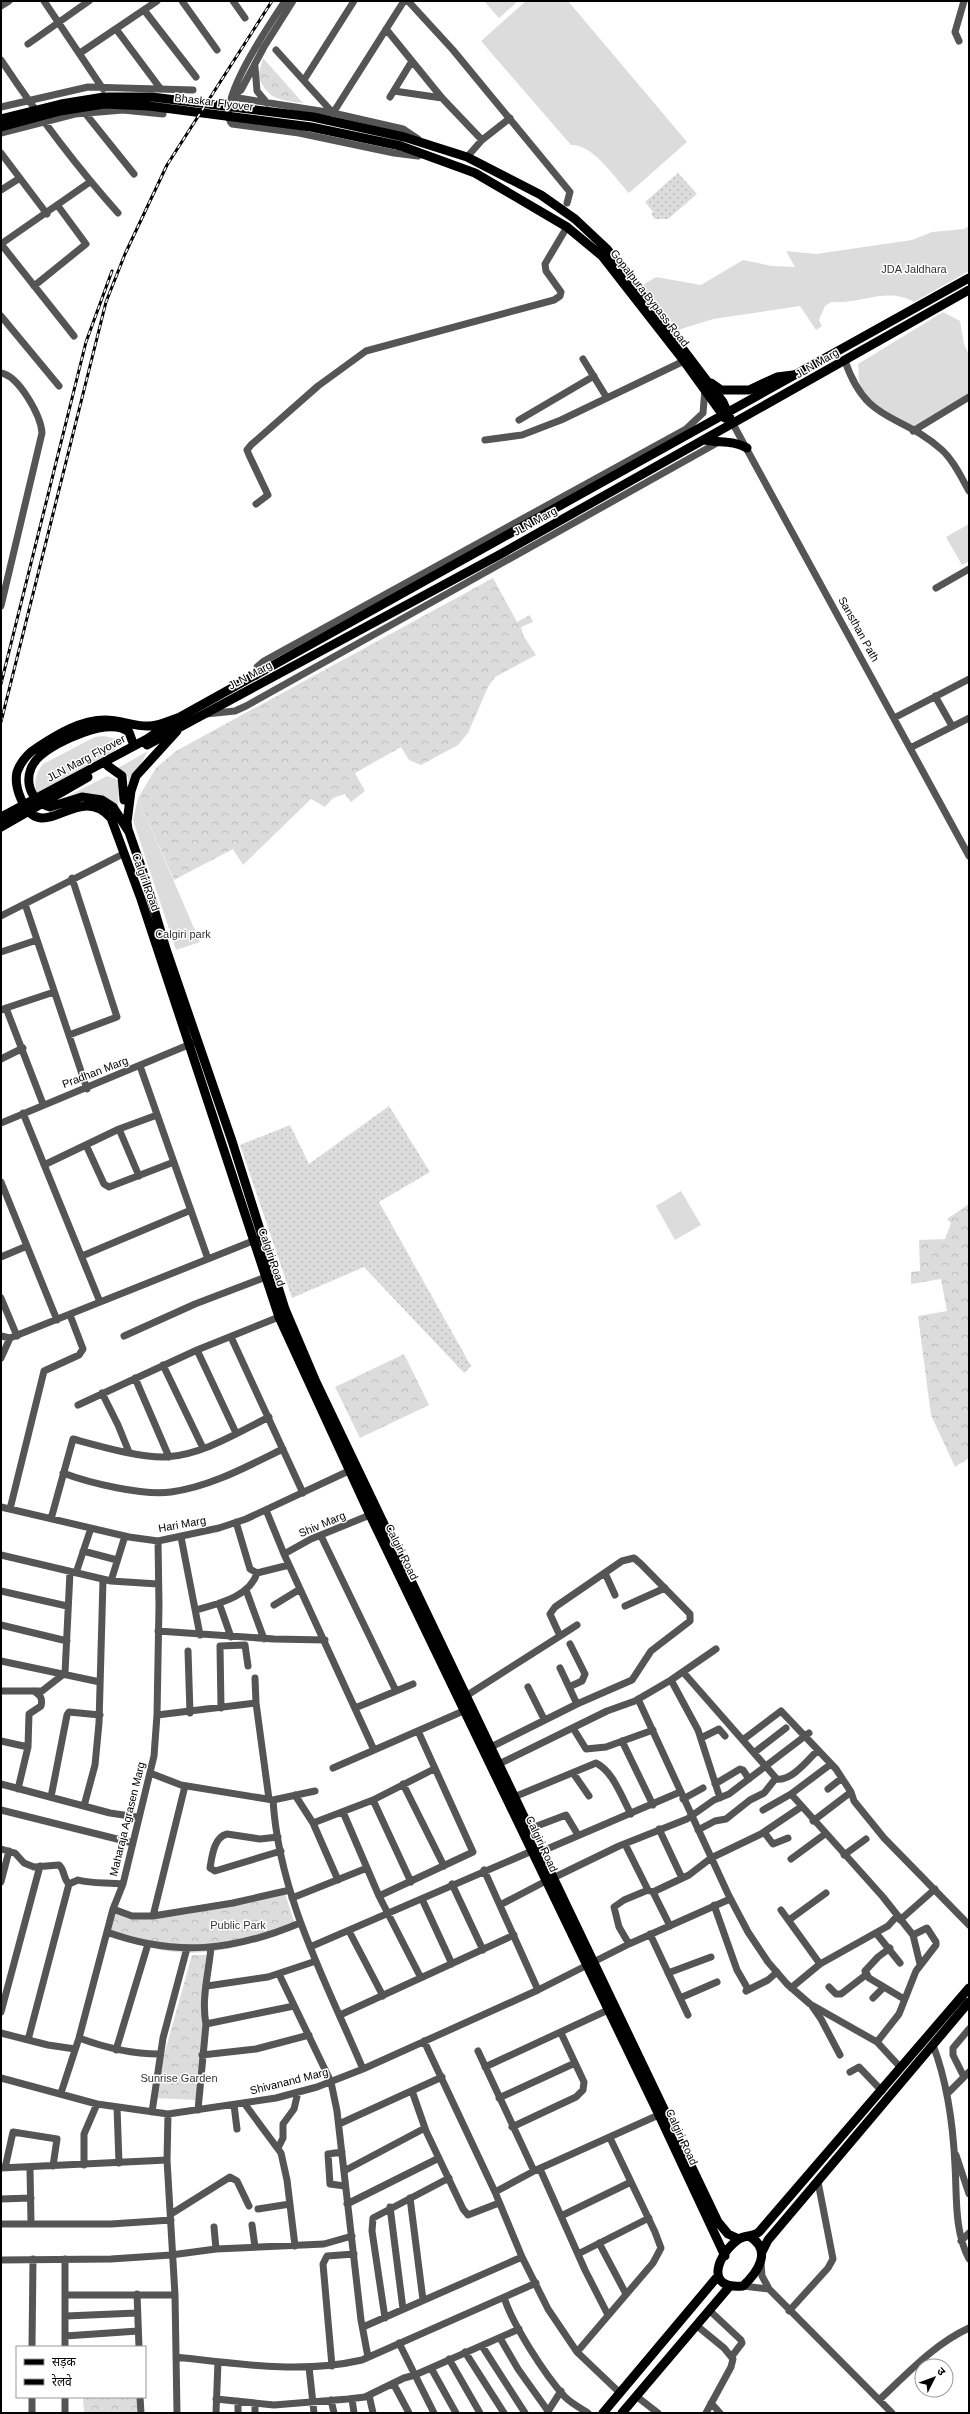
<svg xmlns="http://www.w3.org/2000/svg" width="970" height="2414" font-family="Helvetica,'Noto Sans Devanagari',sans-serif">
<defs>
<pattern id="grass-dots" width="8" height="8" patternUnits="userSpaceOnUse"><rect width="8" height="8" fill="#dcdcdc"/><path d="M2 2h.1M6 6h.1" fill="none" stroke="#bbb" stroke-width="1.8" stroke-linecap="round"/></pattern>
<pattern id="forest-crowns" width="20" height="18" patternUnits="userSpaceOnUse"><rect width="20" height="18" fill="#dcdcdc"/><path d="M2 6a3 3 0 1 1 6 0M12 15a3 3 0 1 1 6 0" fill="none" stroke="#bbb"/></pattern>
</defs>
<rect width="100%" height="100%" fill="#fff"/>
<!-- grass -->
<path fill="url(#grass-dots)" d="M 678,173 L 697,194 L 668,219 L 655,219 L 651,214 L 653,212 L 645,202 Z
M 389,1106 L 430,1172 L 379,1202 L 471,1366 L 464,1373 L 364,1267 L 292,1298 L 240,1145 L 290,1125 L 309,1164 Z"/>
<!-- forest -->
<path fill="url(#forest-crowns)" d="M 263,58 L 303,103 C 279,100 269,100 258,77 Z
M 493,578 L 517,622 L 530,615 L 533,622 L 521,627 L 523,635 L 536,655 L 495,677 L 488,687 L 468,733 L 458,745 L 421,765 L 409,760 L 401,747 L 355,773 L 365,791 L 351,802 L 345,794 L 333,798 L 325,807 L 311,799 L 243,865 L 233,849 L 174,880 L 138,798 L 156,768 L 176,751 Z
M 969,1204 L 969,1458 L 955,1467 L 931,1415 L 918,1316 L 947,1311 L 941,1279 L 911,1284 L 911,1272 L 920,1271 L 919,1240 L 945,1239 L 951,1223 L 947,1219 Z
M 404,1354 L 429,1405 L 360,1438 L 335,1387 Z
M 284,1890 L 296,1928 C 254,1943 213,1958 167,1951 C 147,1948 127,1941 107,1937 L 116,1910 L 154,1918 L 190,1914 Z
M 192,1955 L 213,1955 L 197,2100 L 152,2098 Z
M 83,2397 L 139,2397 L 140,2413 L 84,2413 Z"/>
<!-- garden -->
<path fill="#dcdcdc" d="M 484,1 L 518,1 L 499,18 Z
M 526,1 L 568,1 L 687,142 L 629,193 C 615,178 592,143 571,145 L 481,41 Z
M 969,226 L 969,271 L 914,302 C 887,286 859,305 831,302 L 825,306 L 819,320 L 822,326 L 816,330 L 800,306 L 713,319 L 678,330 L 641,286 L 656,277 L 701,285 L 743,260 L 772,266 L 795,267 L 786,251 L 816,254 L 912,240 L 932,232 L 964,229 Z
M 943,312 L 960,321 L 964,344 L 969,355 L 969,395 L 916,427 C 900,421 867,406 861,389 C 858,381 859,372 858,364 Z
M 969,524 L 969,561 L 962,565 L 946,537 Z
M 104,736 L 117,739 L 118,746 L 114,751 L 36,793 C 34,782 36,773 43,764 L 95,737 Z
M 148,751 L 129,785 L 128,777 L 118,768 Z
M 107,776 L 119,780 L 118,807 C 94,785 76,799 47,807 Z
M 138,798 L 200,942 L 176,950 L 133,820 Z
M 681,1191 L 701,1225 L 675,1240 L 656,1206 Z"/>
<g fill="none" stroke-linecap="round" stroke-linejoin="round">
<!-- minor -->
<path stroke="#555" stroke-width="7" d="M 44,1 L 103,89
M 182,1 L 217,50
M 233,1 L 245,18
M 285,1 C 272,21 214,104 232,124 L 299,133 L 394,153 L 418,156 L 421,154
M 408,1 L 453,50 L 570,192 L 567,203
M 1,6 L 9,1
M 144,10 L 196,77
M 116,29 L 160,88
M 386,29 L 442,98 L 482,140 L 510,118
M 959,41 L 955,32 L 964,1
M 28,44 L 89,1
M 276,50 L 333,113 L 404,1
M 80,53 L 157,1
M 1,60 C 37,114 75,165 118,213
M 255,67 L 257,91 L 267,103
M 304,80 L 354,1
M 394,91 L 442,98
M 232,97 L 333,113 L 403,129 L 418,139
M 232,97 L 241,90 L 264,47 L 293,1
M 390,97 L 412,61
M 1,107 L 88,87 L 193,90
M 85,113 L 134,174
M 1,133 L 75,114 L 123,110 L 163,114
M 1,153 L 47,214
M 467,157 L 482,140
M 1,190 L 20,178
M 1,244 L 74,336
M 1,244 L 90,182
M 34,286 L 86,244 L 58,206
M 1,316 L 59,386
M 583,359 L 607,398
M 845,361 C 867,425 900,412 942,450 C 954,461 961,477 969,491
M 1,373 C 19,376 41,416 42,433 L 1,606
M 519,420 L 594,376
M 733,424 L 969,856
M 913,431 L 969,397
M 485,440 L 522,435 L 561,420 L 684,361
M 256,504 L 268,495 L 249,455 L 247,450 L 251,445 L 318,386 L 366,351 L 554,300 L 560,296 L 561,292 L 546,271 L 545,264 L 567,227
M 936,588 L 969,569
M 256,676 L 257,667 L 264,661 L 686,429 L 703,413 L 705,389
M 935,696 L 952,726
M 206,714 L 235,711 L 246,706 L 717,443
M 894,718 L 969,679
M 910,748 L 969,718
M 25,904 L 87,1089
M 1,916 L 123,854
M 1,952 L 37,940
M 6,1008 L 54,992
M 1,1010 L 6,1008 L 43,1104
M 69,1035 L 117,1017 L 72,878
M 1,1059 L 23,1048
M 140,1066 L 208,1259
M 23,1113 L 100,1302
M 1,1123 L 193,1043
M 119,1129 L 139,1176
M 86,1145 L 104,1184 L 109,1187 L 174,1162
M 44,1165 L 119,1129 L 157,1115
M 1,1182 L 57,1320
M 82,1256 L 191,1210
M 1,1257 L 27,1246
M 1,1298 L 17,1336
M 1,1336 L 10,1338
M 124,1336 L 195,1304 L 266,1277
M 231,1337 L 303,1493
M 197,1350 L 236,1433
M 1,1358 L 10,1338 L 258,1239
M 163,1365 L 203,1448
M 135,1378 L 169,1457
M 102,1393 L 118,1425 L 129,1452
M 78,1405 L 197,1350 L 279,1317
M 63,1473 C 89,1483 144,1496 171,1492 C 210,1487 248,1466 283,1449
M 1,1507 L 129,1537 L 158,1541 L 219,1528 L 246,1519 L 353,1469
M 10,1509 L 44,1371 L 79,1355 L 83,1349 L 70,1315
M 266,1510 L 284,1554 L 374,1750
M 51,1519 L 73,1439 C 99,1446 140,1458 166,1457 C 202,1455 237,1433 269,1417
M 236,1522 L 250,1569 L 257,1573 L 289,1565
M 321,1536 L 396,1691
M 181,1537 L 200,1635
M 83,1551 L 117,1560
M 284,1554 L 311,1539 L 370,1515
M 1,1555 L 111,1581 L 158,1584
M 76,1573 L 91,1528
M 605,1573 L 615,1595
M 111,1581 L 125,1536
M 246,1590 L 264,1639
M 1,1591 L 67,1606
M 219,1603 L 231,1637
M 274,1605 L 300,1589
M 625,1606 L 665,1588
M 196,1610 C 217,1604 250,1597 257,1573
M 1,1625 L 67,1641
M 158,1631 L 274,1639 L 325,1640
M 560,1636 L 577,1625
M 188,1651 L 190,1713
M 1,1661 L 100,1682
M 560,1668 L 577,1704
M 683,1672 L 776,1778 L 764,1793 L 750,1800 L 726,1819 L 715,1821 L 698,1830
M 255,1678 L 256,1703 L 269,1799
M 671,1680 L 698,1730 L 720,1798
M 528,1687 L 544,1719
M 569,1687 L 582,1681 L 585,1674 L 570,1644
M 1,1691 L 42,1691 L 65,1673 L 70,1572
M 466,1696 L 560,1636 L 550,1614 L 555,1607 L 622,1561 L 634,1558 L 641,1564 L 690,1614 L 690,1621 L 651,1651 L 632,1680 L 577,1704 L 491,1747
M 638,1699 L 729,1896 L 748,1932 L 768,1962 L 787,1984 L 810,2004 L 877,2042 L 901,2068
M 221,1708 L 220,1646 L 245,1645 L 248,1666
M 355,1708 L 413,1684
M 157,1715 L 256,1703
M 573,1728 L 586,1749 L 606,1747 L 653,1730
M 701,1738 L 719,1729 L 725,1736
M 744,1739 L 781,1711 L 836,1769 L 851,1792 L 854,1801 L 884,1838 L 969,1925
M 1,1741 L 28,1747
M 622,1741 L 653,1805
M 755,1752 L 786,1728
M 499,1764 L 607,1711 L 635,1701 L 671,1680 L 716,1649
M 333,1768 L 468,1709
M 150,1773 L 181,1785 L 273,1800 L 315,1791
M 573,1773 L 589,1796
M 776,1779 C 791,1782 808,1760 818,1750
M 1,1784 L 110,1813 L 137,1817
M 403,1784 L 444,1866
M 715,1784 L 740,1769 L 743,1770 L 749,1779
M 18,1789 L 28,1747 L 29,1714 L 41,1706 C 43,1698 40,1695 34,1691
M 828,1789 L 842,1778
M 791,1794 L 883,1897 L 913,1935 L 920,1964
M 295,1795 L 313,1823 L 338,1880
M 51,1797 L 67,1715 L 69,1712 L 100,1715
M 514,1797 L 596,1763 C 613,1771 622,1798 631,1814
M 683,1799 L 703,1788
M 273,1800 C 279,1896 326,1982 363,2069
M 373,1800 L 411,1882
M 84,1806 L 95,1765 L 99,1723 L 103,1580
M 1,1810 L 133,1843
M 763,1810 L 791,1794 L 831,1764
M 343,1812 L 379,1896 L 421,1978
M 813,1821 L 851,1792
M 313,1823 L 373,1800 L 434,1769
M 529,1829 L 566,1815 L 578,1835
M 659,1829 L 682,1878
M 764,1832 L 773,1844 L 788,1838
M 278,1837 L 260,1839 L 227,1834 C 214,1837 212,1856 210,1868 L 215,1871 L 281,1851
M 625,1844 L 648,1890
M 1,1849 L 15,1853 L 24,1863 L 34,1867 L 59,1865 C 65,1870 63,1879 69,1884 L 78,1880 C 92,1884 108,1882 123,1884
M 540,1852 L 680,1792
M 844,1855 L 866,1839
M 791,1859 L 825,1834
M 484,1870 L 538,1990
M 553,1878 L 619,1846 L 687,1819 L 714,1800 L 729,1794 L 809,1733
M 1,1882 L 9,1851
M 452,1884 L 483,1950
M 653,1892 L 689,1875 L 711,1858 L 761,1834 L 801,1807
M 379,1896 L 473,1852 L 418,1731
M 292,1898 L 367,1868
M 422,1899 L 452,1964
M 500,1905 L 546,1881
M 714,1905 L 737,1970 L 748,1989
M 113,1909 L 132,1916 L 153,1916 L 233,1903 L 290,1890
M 781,1910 L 820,1964
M 153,1916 L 185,1786
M 789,1920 L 826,1893
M 900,1920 L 935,1889
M 349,1931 L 383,1996
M 107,1932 C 175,1957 234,1951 300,1923
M 876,1933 L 900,1963
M 650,1934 L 688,2015
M 629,1944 L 619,1927 L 614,1907 L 624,1900 L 648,1890 L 653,1892 L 670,1926
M 310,1947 L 532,1851
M 890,1948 L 878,1957 L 865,1971 L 869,1978 L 904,1999
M 668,1973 L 711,1957
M 279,1974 L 331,2082 L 337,2111 L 361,2320 L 368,2357
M 207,1986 L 268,1977 L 316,1961
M 829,1987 L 836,1994 L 841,1994 L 867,1974
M 791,1988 L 820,1964 L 888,1926 L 897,1916
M 746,1991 L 768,1980 L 777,1972
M 680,1998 L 717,1982
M 873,1998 L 884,1987
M 812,2006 L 821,2019 L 840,2055
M 1,2012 L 40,1866
M 340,2015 L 514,1935
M 206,2024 C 201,1998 209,1972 211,1947
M 1,2033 L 48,2045 L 75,2049
M 79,2038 C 106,2048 131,2054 159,2054
M 28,2040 L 69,1884
M 424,2041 L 495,2192 L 522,2257 L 548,2309 L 577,2352 L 620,2393
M 877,2042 L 899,2014 L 916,1971 L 936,1945 L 936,1942 L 927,1928 L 913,1935
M 933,2045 C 948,2084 953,2124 955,2165 C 957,2197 954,2230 969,2259
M 116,2050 L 148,1944
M 478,2051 L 534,2171
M 202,2055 L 256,2049 L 309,2035
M 485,2067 L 608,2010
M 850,2072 L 859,2067 L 882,2091
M 964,2077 L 953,2055 L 953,2048 L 969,2029
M 1,2078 L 97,2104 L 168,2114 L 276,2098 L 317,2087 L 363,2069 L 538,1990 L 629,1944 L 730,1899
M 412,2091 L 426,2131 L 463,2209 L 468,2215 L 499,2203
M 61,2093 L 79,2038 L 113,1909 L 123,1884 L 154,1756 L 157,1715 L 159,1605 L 158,1541
M 948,2093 L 969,2072
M 499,2098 L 575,2063
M 244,2103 L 281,2153 L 287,2180 L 295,2246
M 234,2105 L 237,2129
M 117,2107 L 119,2163
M 198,2110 L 206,2024 L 294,2006
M 152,2112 L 163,2038 L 187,1948
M 168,2114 L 167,2160 L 175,2295 L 177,2413
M 339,2124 L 442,2077
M 512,2127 L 576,2097 L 583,2090 L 584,2082 L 561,2033
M 278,2148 L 283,2138 L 283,2124 L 294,2109 L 298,2092
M 342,2152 L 328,2154 L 330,2184 L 345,2186
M 956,2155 L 969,2194
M 84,2165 L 84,2134 L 97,2104
M 1,2168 L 167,2160
M 5,2168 L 13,2132 L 57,2139 L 53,2166
M 30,2168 L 31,2223
M 540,2169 L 585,2270 L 608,2315
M 344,2171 L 425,2128
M 495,2192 L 534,2171 L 663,2113
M 410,2198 L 423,2300
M 1,2199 L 31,2198
M 347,2204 L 439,2158
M 390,2207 L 403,2309
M 258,2209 L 290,2204
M 171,2214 L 230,2177 L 237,2181 L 249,2206
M 561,2216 L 631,2182
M 1,2224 L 111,2224 L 171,2220
M 252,2225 L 255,2247
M 214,2227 L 216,2249
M 961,2241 L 969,2233
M 599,2243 L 626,2294
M 578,2254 L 649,2218
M 65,2259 L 65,2347
M 1,2260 L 111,2259 L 171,2255 L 216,2249 L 324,2244 L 352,2236
M 761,2263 L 762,2276 L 769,2289 L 892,2413
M 743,2286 L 769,2289
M 137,2294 L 139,2347
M 66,2295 L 175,2295
M 504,2297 C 512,2324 545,2375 565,2397 C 571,2403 580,2408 588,2413
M 709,2310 L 741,2340 L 742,2343 L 732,2356
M 789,2311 L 828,2268 L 833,2259 L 818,2182
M 66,2316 L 137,2313
M 385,2318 L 372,2231 L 373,2218 L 449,2178
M 696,2325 L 724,2348 L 733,2359 L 731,2367 L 706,2413
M 363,2327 L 522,2257
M 65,2336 L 138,2331
M 500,2338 L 518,2369 L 548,2411
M 399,2343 L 434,2413
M 482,2346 L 525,2413
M 32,2347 L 33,2259
M 465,2352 L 504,2413
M 577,2352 L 653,2263 L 661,2248 L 655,2232 L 610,2138
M 176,2357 C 238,2364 301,2374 362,2360 L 536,2283
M 449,2359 L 480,2413
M 332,2366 L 323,2264 L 327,2256 L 354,2254
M 309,2367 L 314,2413
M 431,2368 L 456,2413
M 393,2383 L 409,2413
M 369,2395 L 373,2413
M 636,2396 L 658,2413
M 65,2397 L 65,2413
M 140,2397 L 141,2413
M 216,2399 L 274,2405 L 348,2399 L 365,2397 L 404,2378 L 415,2375 L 519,2329
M 352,2399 L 354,2413
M 331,2400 L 334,2413
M 879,2400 C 906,2375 934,2344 969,2328
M 238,2401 L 238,2413
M 255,2403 L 255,2413
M 711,2403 L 720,2413
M 32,2413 L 32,2397
M 216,2413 L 218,2362
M 547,2413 L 561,2391"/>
<!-- major -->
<path stroke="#000" stroke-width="9" d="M 1,119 L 61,104 L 104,97 L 152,97 L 313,117 L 404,137 L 467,157 L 541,195 L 575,219 L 607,249 L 723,402 L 730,418
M 1,127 L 60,111 L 104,104 L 149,106 L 311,127 L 401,146 L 475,173 L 567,227 L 602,256 L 684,361 L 725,418
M 711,383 L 721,390 L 749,390 L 777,377 L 793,375
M 705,440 C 720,443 733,440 747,448
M 180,717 C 171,720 160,726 150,726 C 135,727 121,720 105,720 C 81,720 58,734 38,747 C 28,753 21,761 17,772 C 15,781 17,790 21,799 C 42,849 78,780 111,818 L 141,899 L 279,1317 L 370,1515 L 659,2115 L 725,2256
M 147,745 L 499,555 L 969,290
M 134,746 L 129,732 C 109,716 57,741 40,756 C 22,772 26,800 50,807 L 82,797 L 102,800 L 113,807 L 129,832 L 145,878 L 166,949 L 232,1141 L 285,1309 L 316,1382 L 718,2222 L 728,2234 L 739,2239
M 108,766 L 122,776 L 124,800
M 1,817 L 147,739 L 180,717 L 969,278
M 1,827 L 88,777
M 128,829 L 127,822 L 131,791 L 136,776 L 177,731
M 749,2236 C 773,2250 758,2272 743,2286 C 703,2290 718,2253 739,2239 C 745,2235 753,2237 759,2232 L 969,1988
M 762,2252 L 768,2240 L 969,2002
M 603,2413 L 718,2276
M 622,2413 L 729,2287"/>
<!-- rail casing -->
<g stroke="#000" stroke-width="3">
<path id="rail" d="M 1,684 L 86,342 L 112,271
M 1,722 L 106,302 L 125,254 L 167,165 L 272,1"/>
</g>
<!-- rail -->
<use href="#rail" stroke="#fff" stroke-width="1.5" stroke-dasharray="4.5" stroke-linecap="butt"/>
</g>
<g text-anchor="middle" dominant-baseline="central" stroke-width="3" stroke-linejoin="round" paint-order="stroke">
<!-- street labels -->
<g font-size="11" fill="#000" stroke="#fff">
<text transform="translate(214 102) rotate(7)">Bhaskar Flyover</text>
<text transform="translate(650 298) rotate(52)">Gopalpura Bypass Road</text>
<text transform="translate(817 363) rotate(-30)">JLN Marg</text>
<text transform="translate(535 521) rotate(-29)">JLN Marg</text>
<text transform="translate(859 629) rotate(61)">Sansthan Path</text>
<text transform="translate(250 675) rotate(-28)">JLN Marg</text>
<text transform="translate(86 758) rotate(-28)">JLN Marg Flyover</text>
<text transform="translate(146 882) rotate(70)">Calgiri Road</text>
<text transform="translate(95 1072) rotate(-21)">Pradhan Marg</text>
<text transform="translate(272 1257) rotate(71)">Calgiri Road</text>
<text transform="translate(182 1524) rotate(-10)">Hari Marg</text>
<text transform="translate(322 1524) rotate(-23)">Shiv Marg</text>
<text transform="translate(402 1552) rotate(64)">Calgiri Road</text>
<text transform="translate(127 1819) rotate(-76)">Maharaja Agrasen Marg</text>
<text transform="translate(542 1844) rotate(65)">Calgiri Road</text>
<text transform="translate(289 2081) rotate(-14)">Shivanand Marg</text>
<text transform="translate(682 2137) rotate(65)">Calgiri Road</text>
</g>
<!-- park labels -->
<g font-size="11" fill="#333" stroke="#fff">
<text x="914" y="269">JDA Jaldhara</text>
<text x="183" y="934">Calgiri park</text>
<text x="238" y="1925">Public Park</text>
<text x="179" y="2078">Sunrise Garden</text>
</g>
</g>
<!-- border -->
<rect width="970" height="2414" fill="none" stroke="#000000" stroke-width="4"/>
<!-- legend -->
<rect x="16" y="2346" width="130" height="52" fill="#ffffff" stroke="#999999"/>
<rect x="24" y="2359" width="20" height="6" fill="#000000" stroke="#999999"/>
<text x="52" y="2366" font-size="12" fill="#000000">सड़क</text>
<rect x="24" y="2379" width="20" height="6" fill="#000000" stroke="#999999"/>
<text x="52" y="2386" font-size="12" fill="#000000">रेलवे</text>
<!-- north arrow -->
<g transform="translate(934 2378) rotate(48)"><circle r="19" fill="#ffffff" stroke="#999999"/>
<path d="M0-3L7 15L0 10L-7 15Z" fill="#000000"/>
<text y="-6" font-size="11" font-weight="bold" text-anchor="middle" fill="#000000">उ</text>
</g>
</svg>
